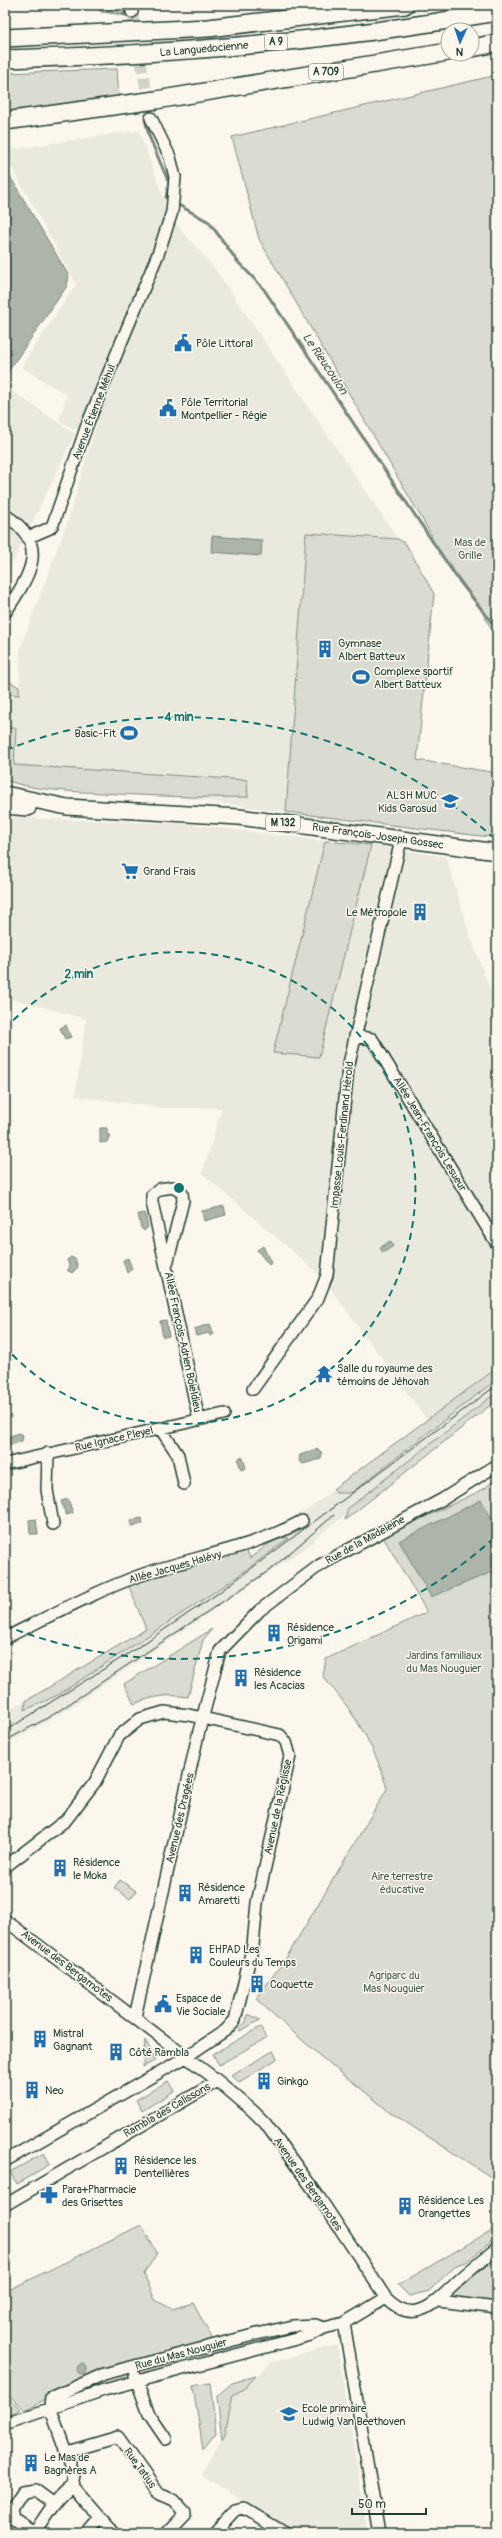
<svg xmlns="http://www.w3.org/2000/svg" width="502" height="2538" font-family="Pangolin,sans-serif">
<rect width="100%" height="100%" fill="#fbf7ec"/>
<filter id="ink" filterUnits="userSpaceOnUse"><feTurbulence type="fractalNoise" baseFrequency=".025" numOctaves="2"/><feDisplacementMap in="SourceGraphic" scale="8" xChannelSelector="R" yChannelSelector="G"/><feConvolveMatrix kernelMatrix="1 2 1 2 8 2 1 2 1" color-interpolation-filters="sRGB"/></filter>
<g filter="url(#ink)">
<!-- built -->
<path fill="#eae9de" d="M 139,130 L 168,211 L 176,224 L 214,268 L 235,298 L 398,539 L 306,533 L 286,812 L 148,793 L 14,765 L 16,729 L 8,728 L 9,694 L 19,695 L 20,649 L 69,517 L 98,419 L 75,430 L 59,420 L 67,395 L 21,367 L 76,284 L 10,164 L 7,150 Z
M 5,386 L 75,434 L 5,579 Z
M 5,817 L 189,824 L 325,841 L 273,1053 L 319,1056 L 371,845 L 446,857 L 470,936 L 490,989 L 497,1001 L 497,1400 L 314,1539 L 315,1541 L 65,1711 L 5,1745 L 5,1712 L 147,1629 L 250,1558 L 278,1538 L 291,1522 L 427,1420 L 322,1277 L 202,1173 L 222,1108 L 163,1108 L 75,1096 L 86,1019 L 5,997 Z
M 337,2345 L 368,2533 L 294,2533 L 200,2474 L 225,2434 L 233,2394 L 245,2388 L 271,2362 Z"/>
<!-- green -->
<path fill="#dbdcd1" stroke="#7d8c82" d="M 117,69 L 119,98 L 5,112 L 5,73 Z
M 497,75 L 497,639 L 477,603 L 430,537 L 432,536 L 259,239 L 232,137 Z
M 306,533 L 398,539 L 406,544 L 434,594 L 417,760 L 497,773 L 497,838 L 286,812 Z
M 5,679 L 19,687 L 19,695 L 9,694 L 8,728 L 16,728 L 14,765 L 247,780 L 248,797 C 199,798 151,796 101,793 C 69,791 36,791 5,780 Z
M 325,841 L 371,845 L 319,1057 L 273,1053 Z
M 497,1368 L 497,1379 L 351,1493 L 336,1493 L 333,1489 Z
M 497,1392 L 497,1400 L 345,1520 L 348,1508 Z
M 494,1480 L 497,1485 L 497,2181 L 390,2112 L 320,2056 L 256,1999 L 286,1958 L 387,1789 C 376,1747 352,1709 323,1677 L 326,1659 L 427,1612 L 383,1537 L 484,1489 Z
M 278,1537 L 289,1538 L 234,1579 L 58,1695 L 25,1710 L 26,1701 L 146,1629 L 128,1584 L 143,1578 L 247,1551 L 250,1558 Z
M 212,1629 L 203,1640 L 188,1697 C 167,1694 154,1696 134,1704 L 124,1684 Z
M 120,1880 L 136,1891 L 130,1899 L 114,1888 Z
M 248,2014 L 260,2020 L 240,2031 L 239,2029 L 246,2022 Z
M 260,2027 L 266,2038 L 219,2065 L 213,2054 Z
M 145,2040 L 156,2060 L 143,2067 Z
M 273,2051 L 277,2059 L 239,2082 L 231,2075 Z
M 168,2081 L 174,2091 L 142,2111 L 136,2100 Z
M 44,2153 L 50,2164 L 17,2184 L 10,2172 Z
M 141,2225 L 157,2253 L 144,2274 L 155,2300 L 172,2309 L 193,2303 L 214,2342 L 106,2370 L 24,2410 L 5,2391 L 5,2292 Z
M 497,2227 L 497,2237 L 466,2262 L 456,2265 L 429,2291 L 409,2296 L 398,2285 Z
M 497,2254 L 497,2302 L 449,2298 L 455,2287 Z
M 256,2376 L 245,2388 L 233,2395 L 225,2434 L 222,2439 L 217,2396 L 232,2383 Z
M 210,2383 L 216,2433 L 203,2449 L 193,2386 Z
M 5,2394 L 20,2409 L 5,2417 Z"/>
<!-- water -->
<path fill="#adb4aa" stroke="#74847b" d="M 95,5 L 107,5 L 125,15 L 101,12 Z
M 5,168 L 69,276 L 67,286 L 7,373 L 5,373 Z
M 212,536 L 262,540 L 261,556 L 211,552 Z
M 66,1025 L 71,1037 L 65,1039 L 60,1028 Z
M 100,1128 L 107,1128 L 107,1135 L 110,1135 L 107,1142 L 100,1143 Z
M 224,1206 L 226,1215 L 204,1221 L 202,1211 Z
M 145,1213 L 148,1227 L 144,1231 L 141,1228 L 138,1214 Z
M 390,1241 L 393,1246 L 383,1253 L 380,1248 Z
M 263,1246 L 271,1263 L 269,1265 L 257,1250 Z
M 71,1257 L 75,1259 L 78,1267 L 72,1273 L 67,1270 L 70,1268 L 67,1260 Z
M 128,1258 L 132,1269 L 127,1273 L 123,1260 Z
M 166,1320 L 169,1336 L 163,1337 L 160,1321 Z
M 210,1324 L 214,1334 L 210,1336 L 209,1333 L 196,1336 L 194,1329 Z
M 18,1433 L 23,1435 L 22,1441 L 6,1447 L 5,1438 Z
M 318,1449 L 322,1453 L 321,1459 L 303,1464 L 299,1461 L 300,1455 Z
M 240,1457 L 243,1458 L 246,1468 L 241,1470 L 238,1460 Z
M 68,1499 L 73,1513 L 66,1515 L 61,1501 Z
M 481,1500 L 497,1527 L 497,1570 L 431,1597 L 399,1541 Z
M 142,1518 L 143,1524 L 131,1526 L 131,1520 Z
M 36,1519 L 38,1534 L 30,1534 L 29,1520 Z
M77 2369a5 5 0 1 1 10 0a5 5 0 1 1-10 0Z"/>
<g fill="none" stroke-linecap="round" stroke-linejoin="round">
<!-- stream -->
<path stroke="#74847b" stroke-width="3" d="M 122,14 L 125,15 L 124,5
M 145,119 L 149,136 L 169,183 L 166,198 L 170,200
M 175,203 L 209,222 L 238,262 L 263,288 L 457,578 L 497,629"/>
<!-- minor-tunnel -->
<path stroke="#cfd2c7" stroke-width="11" stroke-dasharray="11 5.5" stroke-linecap="butt" d="M 132,12 L 151,118"/>
<!-- minor casing -->
<g stroke="#1f3d34" stroke-width="14">
<path id="minor" d="M 131,5 L 132,12
M 5,515 C 52,545 29,576 5,613
M 29,537 L 50,528 L 53,524 L 87,425 L 158,254 L 172,212 L 175,177 L 170,157 L 151,118
M 355,1036 L 372,1039 L 497,1244
M 167,1264 L 183,1201 L 182,1193 L 173,1187 L 160,1189 L 152,1195 L 152,1202 L 199,1420
M 253,1389 L 318,1298 L 327,1275 L 348,1068 L 401,840
M 160,1428 L 178,1455 L 184,1484
M 48,1453 L 47,1490 L 53,1524
M 5,1464 L 224,1414
M 5,1638 C 50,1616 94,1592 141,1575 C 196,1556 250,1549 302,1521
M 5,1867 L 66,1820 L 95,1782 L 119,1736 L 140,1719 L 164,1712 L 189,1715 L 280,1735 L 286,1742 L 290,1756 L 257,1903 L 253,1945 L 235,2020 L 226,2030 L 186,2057 L 5,2161
M 5,1920 L 218,2081 L 253,2111 L 265,2123 L 319,2197 L 386,2298 C 413,2326 433,2305 454,2285 C 467,2272 483,2260 497,2248
M 135,2017 L 198,1735 L 220,1651 L 260,1610 L 320,1565 L 443,1499 L 497,1465
M 5,2205 L 218,2081
M 439,2301 L 497,2308
M 344,2323 L 379,2533
M 135,2376 L 149,2414 L 166,2439
M 5,2424 L 104,2390 L 311,2335 L 324,2328
M 67,2452 L 118,2437 L 159,2494 L 173,2500 L 185,2513 L 166,2533
M 72,2486 L 113,2533
M 54,2504 L 35,2490 L 23,2492 L 11,2510 L 13,2519 L 34,2533 C 45,2517 56,2497 72,2486 L 74,2475 L 50,2407 L 51,2398 L 104,2374 L 257,2334 L 293,2326 L 315,2325 L 324,2328 L 344,2323 L 386,2298
M 87,2533 L 100,2518
M 214,2533 L 235,2510 L 243,2508 L 285,2533"/>
</g>
<!-- major casing -->
<g stroke="#1f3d34" stroke-width="18">
<path id="major" d="M 5,794 L 67,807 L 239,817 L 497,852
M 5,806 L 28,808"/>
</g>
<!-- highway casing -->
<g stroke="#1f3d34" stroke-width="20">
<path id="highway" d="M 5,38 L 208,28 L 405,5
M 472,48 L 497,43
M 5,59 C 169,55 335,41 497,12
M 5,121 L 156,100 L 448,52"/>
</g>
<!-- minor -->
<use href="#minor" stroke="#fbf7ec" stroke-width="11"/>
<!-- major -->
<use href="#major" stroke="#fbf7ec" stroke-width="15"/>
<!-- highway -->
<use href="#highway" stroke="#fbf7ec" stroke-width="17"/>
<!-- tram -->
<path stroke="#1f3d34" stroke-width="1" d="M 5,1731 L 134,1650 L 217,1594 L 497,1385
M 5,1741 L 51,1716 L 270,1570 L 334,1515"/>
</g>
</g>
<!-- distance rings -->
<g fill="none" stroke="#0f766e" stroke-width="2" stroke-dasharray="7 5">
<path d="M5 1029A236 236 0 1 1 5 1347"/>
<path d="M494 1538A471 471 0 0 1 6 1626M6 750A471 471 0 0 1 494 838"/>
</g>
<!-- icons -->
<defs>
<g id="civic-bare" transform="scale(1.38)"><path d="M-.6-6.5H3V-4.5H.6V-3L4-1V1h2V6H-6V1h2V-1L-.6-3ZM-1.2 2.5V6h2.4V2.5Z" fill="#1f6fb2" stroke="#fbf7ec" stroke-width="2.5" paint-order="stroke"/></g>
<g id="building-bare" transform="scale(1.38)"><path d="M-4-6H4V6H1V3H-1V6H-4ZM-2.5-4.3h1.7v1.8h-1.7ZM.8-4.3h1.7v1.8H.8ZM-2.5-1h1.7V.8h-1.7ZM.8-1h1.7V.8H.8Z" fill="#1f6fb2" stroke="#fbf7ec" stroke-width="2.5" paint-order="stroke"/></g>
<g id="stadium-bare" transform="scale(1.38)"><path d="M0-5a6.5 5 0 1 0 0 10a6.5 5 0 1 0 0-10ZM-3.5-1.8h7v3.6h-7Z" fill="#1f6fb2" stroke="#fbf7ec" stroke-width="2.5" paint-order="stroke"/></g>
<g id="school-bare" transform="scale(1.38)"><path d="M0-5L7-2L0 1L-7-2ZM-4 1L0 2.5L4 1V4Q0 6-4 4Z" fill="#1f6fb2" stroke="#fbf7ec" stroke-width="2.5" paint-order="stroke"/></g>
<g id="supermarket-bare" transform="scale(1.38)"><path d="M-6-5.5h2.5l.6 2H6L4.5 2H-2.5L-4.4-4H-6ZM-1.5 3.2a1.3 1.3 0 1 0 .1 0ZM3 3.2a1.3 1.3 0 1 0 .1 0Z" fill="#1f6fb2" stroke="#fbf7ec" stroke-width="2.5" paint-order="stroke"/></g>
<g id="temple-bare" transform="scale(1.38)"><path d="M0-6L5-2H3V0L6.5 2.5H4V6H1.5V3h-3V6H-4V2.5H-6.5L-3 0V-2H-5Z" fill="#1f6fb2" stroke="#fbf7ec" stroke-width="2.5" paint-order="stroke"/></g>
<g id="pharmacy-bare" transform="scale(1.38)"><path d="M-2-6h4v4h4v4h-4v4h-4v-4h-4v-4h4Z" fill="#1f6fb2" stroke="#fbf7ec" stroke-width="2.5" paint-order="stroke"/></g>
</defs>
<g fill-rule="evenodd">
<use href="#civic-bare" x="183" y="343"/>
<use href="#civic-bare" x="168" y="408"/>
<use href="#building-bare" x="325" y="649"/>
<use href="#stadium-bare" x="361" y="677"/>
<use href="#stadium-bare" x="129" y="733"/>
<use href="#school-bare" x="450" y="801"/>
<use href="#supermarket-bare" x="130" y="871"/>
<use href="#building-bare" x="420" y="912"/>
<use href="#temple-bare" x="324" y="1374"/>
<use href="#building-bare" x="274" y="1633"/>
<use href="#building-bare" x="241" y="1678"/>
<use href="#building-bare" x="60" y="1868"/>
<use href="#building-bare" x="185" y="1893"/>
<use href="#building-bare" x="196" y="1955"/>
<use href="#building-bare" x="257" y="1984"/>
<use href="#civic-bare" x="163" y="2004"/>
<use href="#building-bare" x="40" y="2039"/>
<use href="#building-bare" x="116" y="2052"/>
<use href="#building-bare" x="264" y="2081"/>
<use href="#building-bare" x="32" y="2090"/>
<use href="#building-bare" x="121" y="2166"/>
<use href="#pharmacy-bare" x="49" y="2195"/>
<use href="#building-bare" x="405" y="2206"/>
<use href="#school-bare" x="289" y="2414"/>
<use href="#building-bare" x="31" y="2463"/>
</g>
<g text-anchor="middle" dominant-baseline="central" stroke-width="3" stroke-linejoin="round" paint-order="stroke">
<!-- shield labels -->
<g fill="#fbf7ec" stroke="#61756b" stroke-width="1">
<rect x="265" y="34" width="22" height="16" rx="3"/>
<rect x="309" y="64" width="34" height="16" rx="3"/>
<rect x="266" y="815" width="34" height="16" rx="3"/>
</g>
<g font-size="10" font-weight="bold" fill="#1f3d34">
<text x="276" y="42">A 9</text>
<text x="326" y="72">A 709</text>
<text x="283" y="823">M 132</text>
</g>
<!-- street labels -->
<g font-size="11" fill="#1f3d34" stroke="#fbf7ec">
<text transform="translate(204 49) rotate(-5)">La Languedocienne</text>
<text transform="translate(94 412) rotate(-69)">Avenue Étienne Méhul</text>
<text transform="translate(378 836) rotate(8)">Rue François-Joseph Gossec</text>
<text transform="translate(430 1134) rotate(59)">Allée Jean-François Lesueur</text>
<text transform="translate(342 1135) rotate(-84)">Impasse Louis-Ferdinand Hérold</text>
<text transform="translate(183 1342) rotate(78)">Allée François-Adrien Boieldieu</text>
<text transform="translate(114 1439) rotate(-13)">Rue Ignace Pleyel</text>
<text transform="translate(365 1540) rotate(-29)">Rue de la Madeleine</text>
<text transform="translate(175 1567) rotate(-16)">Allée Jacques Halévy</text>
<text transform="translate(278 1807) rotate(-78)">Avenue de la Réglisse</text>
<text transform="translate(180 1818) rotate(-77)">Avenue des Dragées</text>
<text transform="translate(67 1966) rotate(37)">Avenue des Bergamotes</text>
<text transform="translate(167 2110) rotate(-30)">Rambla des Calissons</text>
<text transform="translate(308 2184) rotate(55)">Avenue des Bergamotes</text>
<text transform="translate(181 2354) rotate(-15)">Rue du Mas Nouguier</text>
<text transform="translate(140 2468) rotate(54)">Rue Tatius</text>
</g>
<!-- poi labels -->
<g font-size="11" fill="#1f3d34" stroke="#fbf7ec" text-anchor="start">
<text x="196" y="343">Pôle Littoral</text>
<text x="181" y="402">Pôle Territorial<tspan x="181" dy="13">Montpellier - Régie</tspan></text>
<text x="338" y="643">Gymnase<tspan x="338" dy="13">Albert Batteux</tspan></text>
<text x="374" y="671">Complexe sportif<tspan x="374" dy="13">Albert Batteux</tspan></text>
<text x="116" y="733" text-anchor="end">Basic-Fit</text>
<text x="437" y="795" text-anchor="end">ALSH MUC<tspan x="437" dy="13">Kids Garosud</tspan></text>
<text x="143" y="871">Grand Frais</text>
<text x="407" y="912" text-anchor="end">Le Métropole</text>
<text x="337" y="1368">Salle du royaume des<tspan x="337" dy="13">témoins de Jéhovah</tspan></text>
<text x="287" y="1627">Résidence<tspan x="287" dy="13">Origami</tspan></text>
<text x="254" y="1672">Résidence<tspan x="254" dy="13">les Acacias</tspan></text>
<text x="73" y="1862">Résidence<tspan x="73" dy="13">le Moka</tspan></text>
<text x="198" y="1887">Résidence<tspan x="198" dy="13">Amaretti</tspan></text>
<text x="209" y="1949">EHPAD Les<tspan x="209" dy="13">Couleurs du Temps</tspan></text>
<text x="270" y="1984">Coquette</text>
<text x="176" y="1998">Espace de<tspan x="176" dy="13">Vie Sociale</tspan></text>
<text x="53" y="2033">Mistral<tspan x="53" dy="13">Gagnant</tspan></text>
<text x="129" y="2052">Côté Rambla</text>
<text x="277" y="2081">Ginkgo</text>
<text x="45" y="2090">Neo</text>
<text x="134" y="2160">Résidence les<tspan x="134" dy="13">Dentellières</tspan></text>
<text x="62" y="2189">Para+Pharmacie<tspan x="62" dy="13">des Grisettes</tspan></text>
<text x="418" y="2200">Résidence Les<tspan x="418" dy="13">Orangettes</tspan></text>
<text x="302" y="2408">Ecole primaire<tspan x="302" dy="13">Ludwig Van Beethoven</tspan></text>
<text x="44" y="2457">Le Mas de<tspan x="44" dy="13">Bagnères A</tspan></text>
</g>
<!-- park labels -->
<g font-size="11" fill="#455d53" stroke="#fbf7ec">
<text x="470" y="542">Mas de<tspan x="470" dy="13">Grille</tspan></text>
<text x="444" y="1655">Jardins familiaux<tspan x="444" dy="13">du Mas Nouguier</tspan></text>
<text x="402" y="1876">Aire terrestre<tspan x="402" dy="13">éducative</tspan></text>
<text x="394" y="1975">Agriparc du<tspan x="394" dy="13">Mas Nouguier</tspan></text>
</g>
<!-- water labels -->
<g font-size="12" font-style="italic" fill="#425b52" stroke="#fbf7ec">
<text transform="translate(325 364) rotate(56)">Le Rieucoulon</text>
</g>
</g>
<circle cx="179" cy="1188" r="6" fill="#0f766e" stroke="#fbf7ec" stroke-width="2"/>
<g font-size="12" text-anchor="middle" font-weight="bold" fill="#0f766e" stroke="#fbf7ec" stroke-width="3" stroke-linejoin="round" paint-order="stroke">
<text x="179" y="721">4 min</text>
<text x="79" y="978">2 min</text>
</g>
<!-- margin -->
<rect width="502" height="2538" fill="none" stroke="#fbf7ec" stroke-width="20"/>
<rect x="10" y="10" width="482" height="2518" fill="none" stroke="#1f3d34" stroke-width="1.5" filter="url(#ink)"/>
<!-- north arrow -->
<g transform="translate(460 42) rotate(183)"><circle r="19" fill="#fbf7ec" stroke="#a3ada2"/>
<path d="M0-3L7 15L0 10L-7 15Z" fill="#1f6fb2"/>
<text y="-6" font-size="11" font-weight="bold" text-anchor="middle" fill="#1f3d34">N</text>
</g>
<!-- scale -->
<path d="M352 2508v6h74v-6" fill="none" stroke="#1f3d34" stroke-width="2"/>
<text x="358" y="2508" font-size="12" fill="#1f3d34" stroke="#fbf7ec" stroke-width="3" paint-order="stroke">50 m</text>
</svg>
